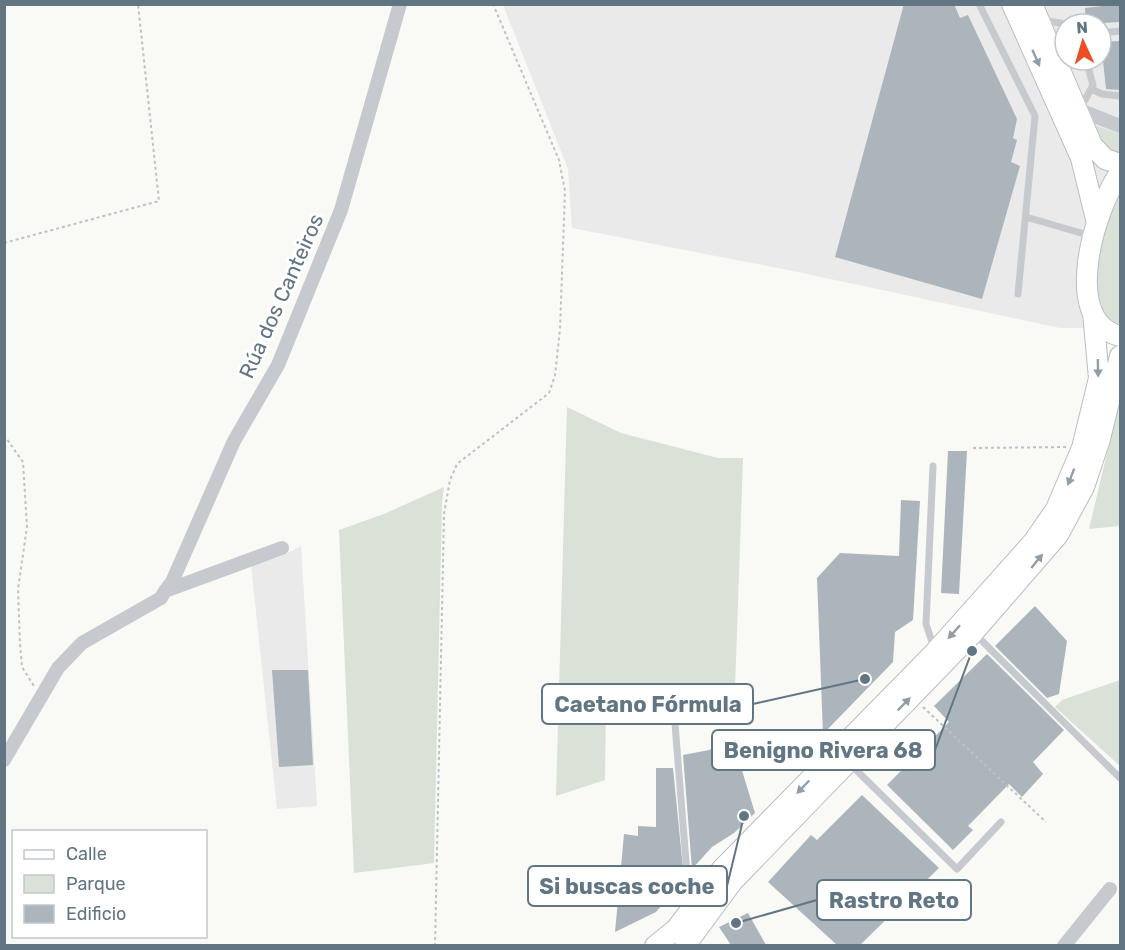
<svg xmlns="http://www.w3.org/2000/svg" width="1125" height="950" font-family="Rubik,sans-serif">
<rect width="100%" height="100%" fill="#f9f9f6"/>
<!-- built -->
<path fill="#e9eae9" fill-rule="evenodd" d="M 503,5 L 1120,5 L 1120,328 L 1060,328 L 793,271 L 572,228 L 568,169 ZM 1065,24 L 1101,24 L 1101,60 L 1065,60 Z
M 301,546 L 317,806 L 277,809 L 251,565 L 280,557 Z"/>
<!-- green -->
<path fill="#dae1d7" d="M 1090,121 L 1096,126 L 1120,134 L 1120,156 L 1104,151 Z
M 1120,188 L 1120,324 C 1071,309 1107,221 1120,188 Z
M 1120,399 L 1120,526 L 1089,529 Z
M 567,407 L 621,433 L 718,458 L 743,458 L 735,689 L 606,698 L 605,780 L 556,796 Z
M 444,487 L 442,503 L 434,863 L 354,873 L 339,530 L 384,514 Z
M 1120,680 L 1120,766 L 1055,707 L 1062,700 Z"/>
<!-- building -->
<path fill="#acb5bb" d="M 904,4 L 954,4 L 960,18 L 968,15 L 1017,119 L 1013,138 L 1017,140 L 1011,162 L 1020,166 L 982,299 L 835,257 Z
M 1120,4 L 1120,22 L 1086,24 L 1085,8 Z
M 1120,41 L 1120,90 L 1106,89 L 1101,42 Z
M 948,451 L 967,451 L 959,594 L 941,593 Z
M 901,500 L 920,501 L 913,620 L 895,632 L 893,662 L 823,734 L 817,578 L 840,553 L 899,556 Z
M 1035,606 L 1067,641 L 1059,694 L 1047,698 L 995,646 Z
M 987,654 L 1064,730 L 1033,762 L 1043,774 L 1022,797 L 1009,784 L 968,826 L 973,830 L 953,850 L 887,785 L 949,722 L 934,706 Z
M 272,670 L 308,670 L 313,765 L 279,767 Z
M 733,741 L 755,813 L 734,833 L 712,847 L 692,869 L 683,755 L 709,750 Z
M 656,768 L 673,768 L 684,879 L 656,912 L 615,932 L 624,834 L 638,836 L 638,826 L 656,827 Z
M 862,795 L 939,868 L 860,945 L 837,945 L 768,882 L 811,835 L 817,840 Z
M 748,913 L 766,945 L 731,945 L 719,927 Z"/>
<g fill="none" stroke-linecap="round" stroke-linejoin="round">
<!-- secondary casing -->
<g stroke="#b8bec2" stroke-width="22">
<path id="secondary" d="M 1012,4 L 1081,158 L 1097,223
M 1032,4 L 1092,145 L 1105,159 L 1120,164
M 1120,173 C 1095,207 1060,322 1120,336
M 655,946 L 676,929 L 722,869 L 935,652 L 1034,541 L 1056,509 L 1082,448 L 1099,378 L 1093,313
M 685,946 L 732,882 L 973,633 L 1058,535 L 1084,487 L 1100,439 L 1120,356"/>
</g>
<!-- path -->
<path stroke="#bfc2c4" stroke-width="2" stroke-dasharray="3 3" stroke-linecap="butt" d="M 4,243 L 159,201 L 138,4
M 4,435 L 23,462 L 27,527 L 18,589 L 20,644 L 22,667 L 34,686
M 973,448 L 1067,447
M 923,707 L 1046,822
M 435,946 L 444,514 L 450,480 L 457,464 L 549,393 L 555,375 L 560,329 L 565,191 L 559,160 L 493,4"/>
<!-- lane -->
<path stroke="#c6cace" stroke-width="7" d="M 979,4 L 1035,116 L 1018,294
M 1042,20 L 1066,24
M 1101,33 L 1120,31
M 1091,89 L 1102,94 L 1120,96
M 1078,104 L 1085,100 L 1093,85 L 1086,60
M 1026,217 L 1091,236
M 933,466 L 926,624 L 934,648
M 975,634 L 1120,778
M 675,724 L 687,874 L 702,891
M 849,763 L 957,869 L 1001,822"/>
<!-- street -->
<path stroke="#c6cace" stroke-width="14" d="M 1077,109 L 1120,126
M 165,591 L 172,582 L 234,441 L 278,365 L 341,210 L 400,4
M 4,760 L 58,668 L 82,643 L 161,598 L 165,591 L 282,548
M 1064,946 L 1110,889"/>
<!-- secondary -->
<use href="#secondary" stroke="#fff" stroke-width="20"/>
</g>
<!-- one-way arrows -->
<defs><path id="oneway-solid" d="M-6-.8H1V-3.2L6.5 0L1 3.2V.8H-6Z" transform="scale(1.5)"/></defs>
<g fill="#919ea8">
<use href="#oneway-solid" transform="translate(1036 58) rotate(66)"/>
<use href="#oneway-solid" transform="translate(1098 368) rotate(89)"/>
<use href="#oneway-solid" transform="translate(1071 477) rotate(111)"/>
<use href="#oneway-solid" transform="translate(1037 561) rotate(-51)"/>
<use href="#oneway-solid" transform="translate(954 632) rotate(132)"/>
<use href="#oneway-solid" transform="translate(904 704) rotate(-46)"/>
<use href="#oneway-solid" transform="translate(803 787) rotate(134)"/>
</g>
<g text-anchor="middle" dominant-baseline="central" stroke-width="6" stroke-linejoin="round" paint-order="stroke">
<!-- street labels -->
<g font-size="21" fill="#627583" stroke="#fff">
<text transform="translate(281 296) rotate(-66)">Rúa dos Canteiros</text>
</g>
</g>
<!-- callouts -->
<path fill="none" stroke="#627583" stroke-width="2" d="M865 679L753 704M972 651L935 750M744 816L727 886M736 923L817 900"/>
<g fill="#627583" stroke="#fff" stroke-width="2">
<circle cx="865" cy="679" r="6"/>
<circle cx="972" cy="651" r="6"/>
<circle cx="744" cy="816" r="6"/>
<circle cx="736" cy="923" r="6"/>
</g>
<g fill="#fff" stroke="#627583" stroke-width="2">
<rect x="542" y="684" width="211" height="40" rx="6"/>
<rect x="712" y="730" width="223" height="40" rx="6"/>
<rect x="528" y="866" width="199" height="40" rx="6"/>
<rect x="817" y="880" width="154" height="40" rx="6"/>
</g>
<g font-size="22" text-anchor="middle" font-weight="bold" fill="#627583">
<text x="648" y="712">Caetano Fórmula</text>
<text x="823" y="758">Benigno Rivera 68</text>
<text x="627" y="894">Si buscas coche</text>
<text x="894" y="908">Rastro Reto</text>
</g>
<!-- border -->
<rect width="1125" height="950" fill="none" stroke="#627583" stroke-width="12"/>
<!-- legend -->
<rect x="12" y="830" width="195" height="108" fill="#ffffff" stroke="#c0c8cd" stroke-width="1.5"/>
<rect x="24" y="850" width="30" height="9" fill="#ffffff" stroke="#c0c8cd" stroke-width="1.5"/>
<text x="66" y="860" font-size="18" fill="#627583">Calle</text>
<rect x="24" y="875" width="30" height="18" fill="#dae1d7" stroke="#c0c8cd" stroke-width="1.5"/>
<text x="66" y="890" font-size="18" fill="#627583">Parque</text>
<rect x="24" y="905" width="30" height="18" fill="#acb5bb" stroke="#c0c8cd" stroke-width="1.5"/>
<text x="66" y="920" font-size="18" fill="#627583">Edificio</text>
<!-- north arrow -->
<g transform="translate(1083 42) rotate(356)"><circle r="28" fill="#ffffff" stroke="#c0c8cd" stroke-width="1.5"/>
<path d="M0-4.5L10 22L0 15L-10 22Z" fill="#ee4c21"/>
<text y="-9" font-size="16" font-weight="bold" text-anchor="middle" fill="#627583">N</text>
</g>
</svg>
